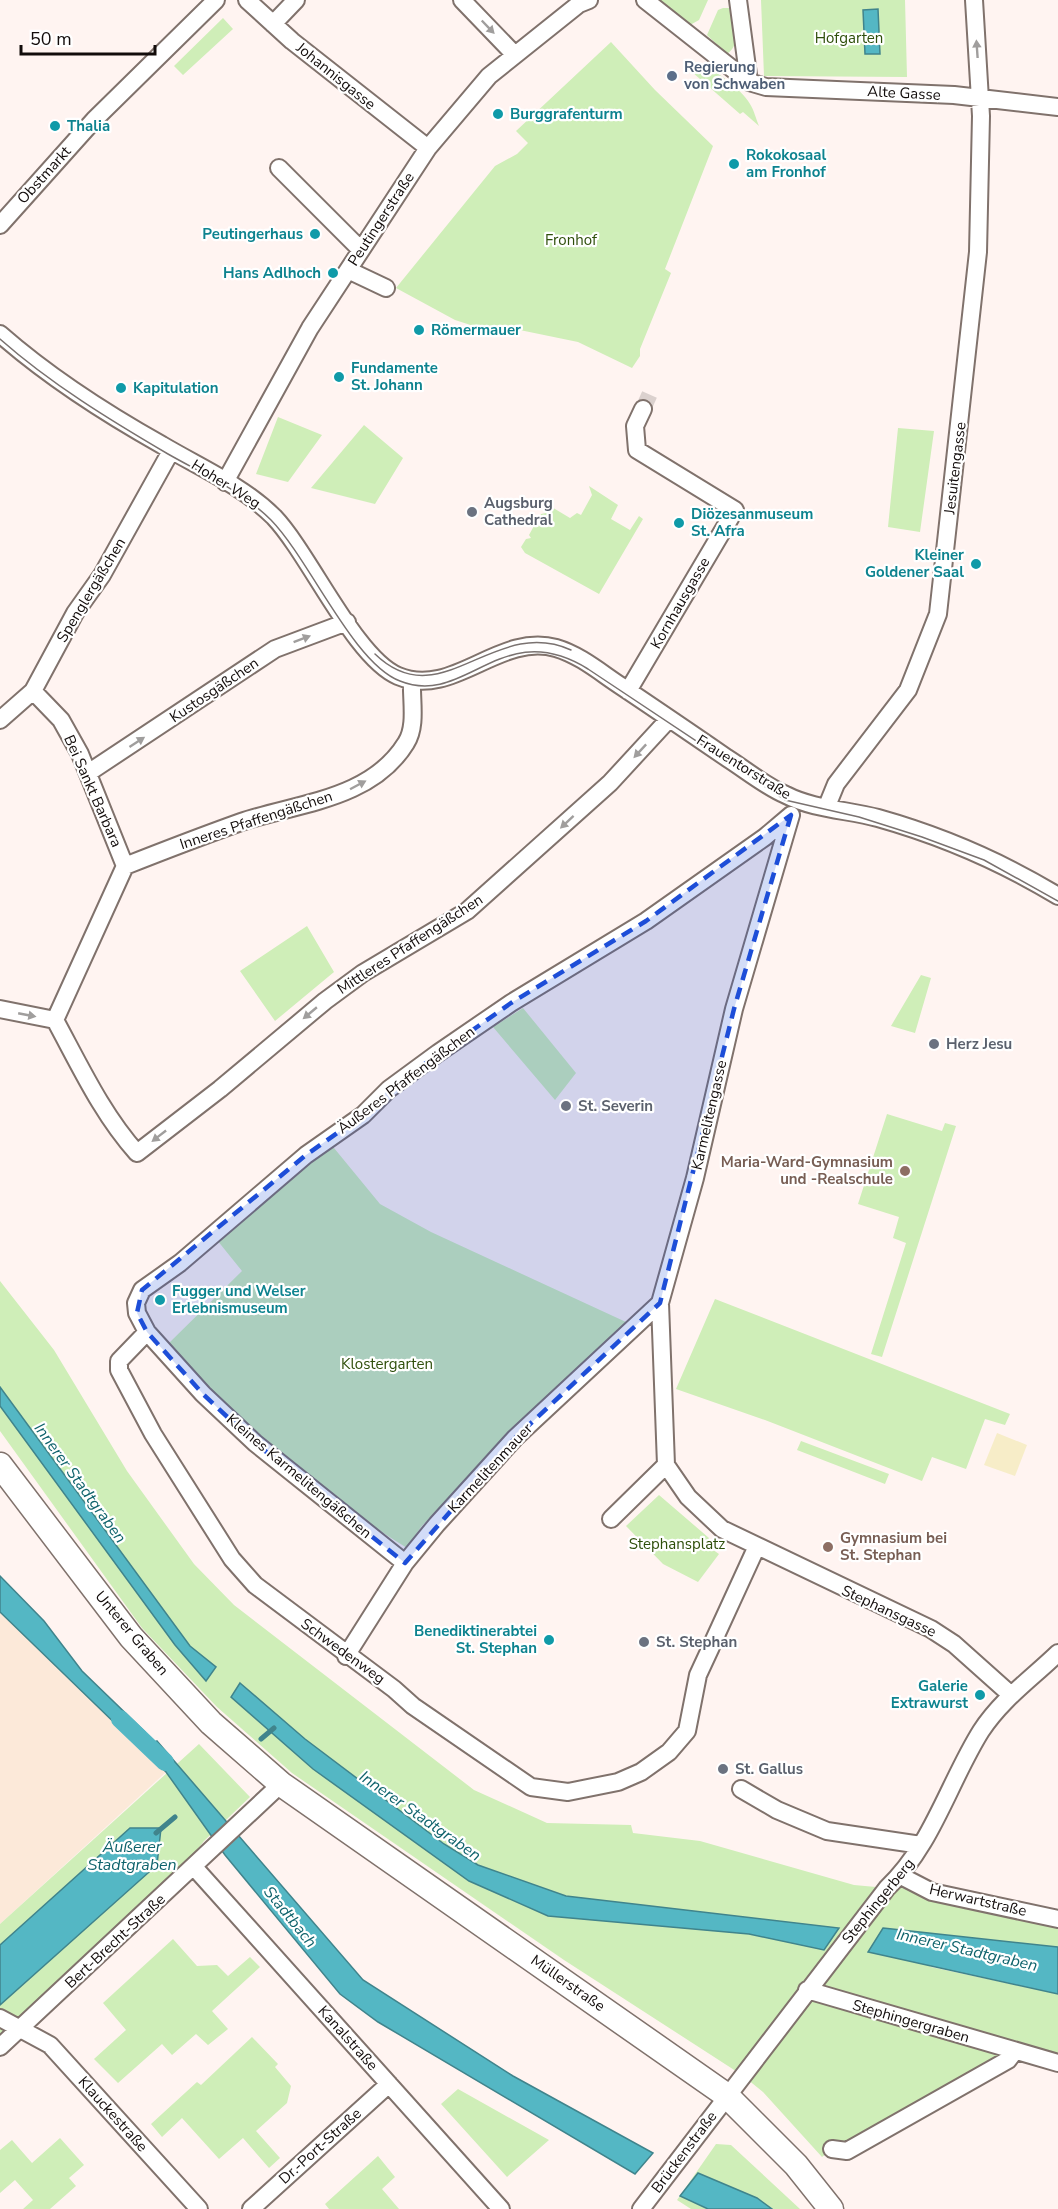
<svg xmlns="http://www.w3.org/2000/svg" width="1058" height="2209" font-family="'Nunito Sans',sans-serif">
<rect width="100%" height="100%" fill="#fff4f1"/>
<!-- industrial -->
<path fill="#fce9d9" d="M 0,1612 L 166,1772 L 0,1924 Z"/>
<!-- green -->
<path fill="#cfeeb8" d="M 656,0 L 708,0 L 699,20 L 690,25 Z
M 761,0 L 905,0 L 907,77 L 764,76 Z
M 723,8 L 729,8 C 733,24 743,42 727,54 L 707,35 L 718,10 Z
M 223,18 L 233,29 L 183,75 L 174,66 Z
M 611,42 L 655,90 L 713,146 L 665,269 L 671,273 L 640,349 L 640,356 L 632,368 L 578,342 L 510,328 L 483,329 L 455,320 L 396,288 L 495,166 L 517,154 L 528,143 L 516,131 Z
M 692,62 C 709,64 742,89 750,104 C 754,110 756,119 759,126 L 743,112 L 740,114 L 684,65 Z
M 278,417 L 322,435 L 288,482 L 256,474 Z
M 364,425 L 403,458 L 375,504 L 311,488 Z
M 898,428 L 934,431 L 920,532 L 888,527 Z
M 589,486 L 618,505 L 611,519 L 630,530 L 639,516 L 643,519 L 599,594 L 525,553 L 521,547 L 526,539 L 531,538 L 529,535 L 534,526 L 538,527 L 536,523 L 541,514 L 546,513 L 543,511 L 550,498 L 550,506 L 570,518 L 577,513 L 581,515 L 592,495 Z
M 307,926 L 334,972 L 275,1021 L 240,971 Z
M 921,975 L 931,978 L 915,1033 L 891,1026 Z
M 523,1008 L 576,1073 L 555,1100 L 493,1027 Z
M 887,1114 L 942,1131 L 945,1123 L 956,1126 L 882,1357 L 871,1354 L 906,1243 L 893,1238 L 899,1217 L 858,1204 Z
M 324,1145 L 334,1148 L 380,1204 L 431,1232 L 626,1322 L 480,1465 L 421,1527 L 407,1548 C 318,1493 235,1424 167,1345 L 242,1271 L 217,1240 Z
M 0,1281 L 54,1350 L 127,1471 L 194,1564 L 234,1605 L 474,1790 L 547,1823 L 631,1825 L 633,1833 L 700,1841 L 854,1885 L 887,1888 L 901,1876 L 1058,1919 L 1058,1947 L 883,1928 L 931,1967 L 1058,1994 L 1058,2063 L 1015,2051 L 950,2093 L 832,2149 L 822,2157 L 763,2092 L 742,2075 L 564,1960 L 292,1773 L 217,1707 L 142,1628 L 0,1431 Z
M 715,1299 L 1010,1414 L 1005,1425 L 985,1419 L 966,1469 L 932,1457 L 922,1481 L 765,1420 L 676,1389 Z
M 801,1441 L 889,1474 L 885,1484 L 797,1450 Z
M 659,1495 L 709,1538 L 706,1545 L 719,1554 L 698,1582 L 663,1564 L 626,1526 Z
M 199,1744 L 250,1797 L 204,1841 L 189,1861 L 0,2037 L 0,1924 Z
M 173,1939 L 197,1966 L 217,1965 L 228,1976 L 250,1957 L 260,1967 L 212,2011 L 228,2029 L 208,2045 L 196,2034 L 172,2055 L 162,2044 L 118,2083 L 94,2059 L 126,2030 L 103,2003 Z
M 252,2037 L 278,2064 L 275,2067 L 291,2086 L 287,2103 L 256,2131 L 280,2158 L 269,2168 L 243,2138 L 219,2159 L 182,2118 L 162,2137 L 151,2124 L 197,2082 L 201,2085 Z
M 458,2089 L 549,2140 L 507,2177 L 441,2104 Z
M 60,2138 L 84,2165 L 69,2178 L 76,2186 L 50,2209 L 23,2209 L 33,2200 L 15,2180 L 0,2193 L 0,2150 L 12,2140 L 32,2163 Z
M 716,2144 L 731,2145 L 800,2209 L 691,2209 L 677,2200 Z
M 378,2156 L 395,2177 L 382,2189 L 399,2209 L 329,2209 L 325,2204 Z"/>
<!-- sand -->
<path fill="#f7edc8" d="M 997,1433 L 1027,1445 L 1015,1476 L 984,1465 Z"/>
<!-- water -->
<path fill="#54b7c4" stroke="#40848c" stroke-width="1.5" d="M 878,9 L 880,54 L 865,54 L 863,10 Z
M 0,1387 L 190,1646 L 216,1667 L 206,1681 L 175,1645 L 0,1406 Z
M 0,1576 L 44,1621 L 82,1671 L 145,1732 L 129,1737 L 0,1612 Z
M 240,1683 L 305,1739 L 444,1844 L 478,1865 L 566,1896 L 839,1928 L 824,1950 L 749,1934 L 548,1916 L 469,1881 L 313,1769 L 231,1697 Z
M 157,1741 L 363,1980 L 513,2076 L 653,2153 L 635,2174 L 378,2022 L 340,1994 L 225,1855 L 166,1772 L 140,1748 Z
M 130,1828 L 161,1828 L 157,1865 L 0,2005 L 0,1945 Z
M 883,1928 L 1058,1947 L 1058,1994 L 868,1952 Z
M 698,2173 L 757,2198 L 772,2209 L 708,2209 L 680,2196 Z"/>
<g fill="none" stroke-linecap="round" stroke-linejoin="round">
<!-- stream -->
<path stroke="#40848c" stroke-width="5" d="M 261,1739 L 274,1728
M 156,1833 L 175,1817"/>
<!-- canal -->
<path stroke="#54b7c4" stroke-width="18" d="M 120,1719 L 165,1762"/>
<!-- street-tunnel -->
<path stroke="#dbd1ce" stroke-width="16" stroke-dasharray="16 8" stroke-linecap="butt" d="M 643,409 L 651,391"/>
<!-- street casing -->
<g stroke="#80726c" stroke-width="20">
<path id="street" d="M 247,0 L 292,41 L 428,148
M 462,0 L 514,54
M 645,0 L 749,82 L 738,0
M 273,24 L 296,0
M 749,82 L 766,87 L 954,95 L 1058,107
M 279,168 L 361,250
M 0,225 L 94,120 L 216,0
M 348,270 L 386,288
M 0,334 C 49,377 105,413 162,445 C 199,467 243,486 274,517 C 310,555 355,658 398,676 C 453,699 499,632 556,648 C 580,655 601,673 621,686 C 657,710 692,734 727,758 C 746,770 765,786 786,795 C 813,809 848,810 878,818 C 942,836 1002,862 1058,896
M 225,482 L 310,328 L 428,148 L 489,76 L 579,4 L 589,0
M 33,691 L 61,720 L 80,754 L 125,866
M 628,691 L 735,510 L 637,450 L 635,426 L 643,409
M 0,720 L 33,691 L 75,613 L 102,575 L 171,451
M 88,773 L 275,649 L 347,622
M 827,806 L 836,784 L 908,690 L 938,614 L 978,252 L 981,116 L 974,0
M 791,815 L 734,1009 L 695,1178 L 660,1303 L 666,1465 L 688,1497 L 722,1529 L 931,1629 L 954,1644 L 1010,1694
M 0,1009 L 55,1020
M 55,1020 C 80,1066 102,1114 137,1153 L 220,1089 L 325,1001 L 363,973 L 467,911 L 610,783 L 669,719
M 55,1020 L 125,866 C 163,851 202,836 241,822 C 297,803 371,800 406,743 C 417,726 411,700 412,680
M 147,1332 L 203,1394 L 255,1443 L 405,1563
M 611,1519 L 666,1465
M 713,1642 L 757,1546
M 711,1647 L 698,1675 L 687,1731 L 669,1752 L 641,1772 L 618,1782 L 568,1792 L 531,1787 L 413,1706 L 394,1689 L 255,1585 L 232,1559 L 153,1434 L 119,1370 L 119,1361 L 147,1332 L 137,1313 L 136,1303 L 142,1290 L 180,1263 L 306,1155 L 363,1115 L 389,1089 L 438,1053 L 511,1003 L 646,921 L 765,837 L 791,815
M 346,1656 L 405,1563 L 437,1524 L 515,1438 L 660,1303
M 741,1789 L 777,1810 L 827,1831 L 921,1845
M 194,1867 L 501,2209
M 901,1876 L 932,1892 L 1058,1919
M 807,1990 L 1058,2063
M 0,2018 L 50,2045 L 199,2209
M 0,2047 L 281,1784
M 832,2149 L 847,2151 L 1008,2060 L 1015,2051
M 251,2209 L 389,2084
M 641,2209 L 887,1888 C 932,1846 949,1782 981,1731 C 1002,1699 1031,1679 1058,1653"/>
</g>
<!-- secondary casing -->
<g stroke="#80726c" stroke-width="27">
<path id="secondary" d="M 0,1465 L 131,1637 L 211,1723 L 281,1784 L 726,2095 L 796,2165 L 831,2209"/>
</g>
<!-- street -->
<use href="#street" stroke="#fff" stroke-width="16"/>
<!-- secondary -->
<use href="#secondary" stroke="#fff" stroke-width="24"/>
<!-- tram -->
<path stroke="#7a7270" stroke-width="1.5" d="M 0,339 C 51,384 110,420 168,454 C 203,474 242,491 271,520 C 310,560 353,663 400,681 C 466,708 501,615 588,669 L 785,800 L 859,817 L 922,837 L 984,860 L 1058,901
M 375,654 C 441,718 493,615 571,650"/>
</g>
<!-- one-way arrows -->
<defs><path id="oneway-solid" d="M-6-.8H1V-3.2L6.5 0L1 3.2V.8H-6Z" transform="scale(1.5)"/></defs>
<g fill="#a09e9d">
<use href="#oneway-solid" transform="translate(488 27) rotate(46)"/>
<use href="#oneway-solid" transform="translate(977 49) rotate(-94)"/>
<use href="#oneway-solid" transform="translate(302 639) rotate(-21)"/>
<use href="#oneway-solid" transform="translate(137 742) rotate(-33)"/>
<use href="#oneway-solid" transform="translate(640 751) rotate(133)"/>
<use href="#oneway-solid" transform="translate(358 785) rotate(-28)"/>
<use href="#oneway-solid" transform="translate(567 822) rotate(137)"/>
<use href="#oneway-solid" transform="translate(310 1013) rotate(140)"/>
<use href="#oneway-solid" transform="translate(27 1015) rotate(11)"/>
<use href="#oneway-solid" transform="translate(159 1136) rotate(142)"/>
</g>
<!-- marked area -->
<path fill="#1d4ed8" fill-opacity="0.2" stroke="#1d4ed8" stroke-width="4.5" stroke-dasharray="12 8" stroke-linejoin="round" d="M 791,815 L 734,1009 L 660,1303 L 515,1438 L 405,1563 L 255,1443 L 203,1394 L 147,1332 L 137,1313 L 142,1290 L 306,1155 L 363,1115 L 389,1089 L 511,1003 L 646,921 Z"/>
<!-- markers -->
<circle fill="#5c6f8a" stroke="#fff" stroke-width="2" cx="672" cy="76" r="6"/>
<g fill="#0f9aa8" stroke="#fff" stroke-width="2">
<circle cx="498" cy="114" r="6"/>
<circle cx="55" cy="126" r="6"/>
<circle cx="734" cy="164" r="6"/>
<circle cx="315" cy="234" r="6"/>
<circle cx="333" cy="273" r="6"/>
<circle cx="419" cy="330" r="6"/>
<circle cx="339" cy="377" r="6"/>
<circle cx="121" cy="388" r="6"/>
<circle cx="679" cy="523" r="6"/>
<circle cx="976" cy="564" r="6"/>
<circle cx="160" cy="1300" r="6"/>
<circle cx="549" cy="1640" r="6"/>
<circle cx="980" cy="1695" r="6"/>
</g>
<g fill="#6b7280" stroke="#fff" stroke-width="2">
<circle cx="472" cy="512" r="6"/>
<circle cx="934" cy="1044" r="6"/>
<circle cx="566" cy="1106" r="6"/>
<circle cx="644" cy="1642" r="6"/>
<circle cx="723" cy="1769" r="6"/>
</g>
<g fill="#8d6e63" stroke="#fff" stroke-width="2">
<circle cx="905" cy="1171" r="6"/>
<circle cx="828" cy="1547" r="6"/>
</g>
<g text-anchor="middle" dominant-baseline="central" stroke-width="4.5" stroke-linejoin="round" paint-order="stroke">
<!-- park labels -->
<g font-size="15" fill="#2e4e0a" stroke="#fff">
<text x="849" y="38">Hofgarten</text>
<text x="571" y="240">Fronhof</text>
<text x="387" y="1364">Klostergarten</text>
<text x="677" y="1544">Stephansplatz</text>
</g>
<!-- service labels -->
<g font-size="15" font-weight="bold" fill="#4e5e75" stroke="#fff" text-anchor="start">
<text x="684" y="67">Regierung<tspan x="684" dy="17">von Schwaben</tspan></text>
</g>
<!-- street labels -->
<g font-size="15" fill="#120c0b" stroke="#fff">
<text transform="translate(336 76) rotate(39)">Johannisgasse</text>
<text transform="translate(904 93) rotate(3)">Alte Gasse</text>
<text transform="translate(44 175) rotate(-48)">Obstmarkt</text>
<text transform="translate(381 219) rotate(-57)">Peutingerstraße</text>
<text transform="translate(955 468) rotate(-83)">Jesuitengasse</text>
<text transform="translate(226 484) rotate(32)">Hoher Weg</text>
<text transform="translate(91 590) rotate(-59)">Spenglergäßchen</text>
<text transform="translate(680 603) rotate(-60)">Kornhausgasse</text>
<text transform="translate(214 690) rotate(-34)">Kustosgäßchen</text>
<text transform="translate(744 767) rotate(32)">Frauentorstraße</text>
<text transform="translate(93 791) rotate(66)">Bei Sankt Barbara</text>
<text transform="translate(256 820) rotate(-18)">Inneres Pfaffengäßchen</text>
<text transform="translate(410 944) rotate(-33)">Mittleres Pfaffengäßchen</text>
<text transform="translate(406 1080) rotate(-37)">Äußeres Pfaffengäßchen</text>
<text transform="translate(709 1115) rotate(-77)">Karmelitengasse</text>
<text transform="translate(490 1468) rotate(-47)">Karmelitenmauer</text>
<text transform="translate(299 1476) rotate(40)">Kleines Karmelitengäßchen</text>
<text transform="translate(889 1611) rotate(25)">Stephansgasse</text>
<text transform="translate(132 1633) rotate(50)">Unterer Graben</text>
<text transform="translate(343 1651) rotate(36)">Schwedenweg</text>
<text transform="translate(978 1900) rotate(13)">Herwartstraße</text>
<text transform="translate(878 1901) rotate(-51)">Stephingerberg</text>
<text transform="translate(115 1941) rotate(-43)">Bert-Brecht-Straße</text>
<text transform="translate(568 1983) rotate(35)">Müllerstraße</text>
<text transform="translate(911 2021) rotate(16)">Stephingergraben</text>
<text transform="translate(348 2038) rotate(48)">Kanalstraße</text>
<text transform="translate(113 2114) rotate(48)">Klauckestraße</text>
<text transform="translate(320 2146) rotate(-42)">Dr.-Port-Straße</text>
<text transform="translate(684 2152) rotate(-53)">Brückenstraße</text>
</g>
<!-- culture labels -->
<g font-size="15" font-weight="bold" fill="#0d838f" stroke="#fff" text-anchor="start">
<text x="510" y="114">Burggrafenturm</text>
<text x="67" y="126">Thalia</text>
<text x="746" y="155">Rokokosaal<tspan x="746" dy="17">am Fronhof</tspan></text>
<text x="303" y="234" text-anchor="end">Peutingerhaus</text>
<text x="321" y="273" text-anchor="end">Hans Adlhoch</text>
<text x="431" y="330">Römermauer</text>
<text x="351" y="368">Fundamente<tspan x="351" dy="17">St. Johann</tspan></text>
<text x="133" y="388">Kapitulation</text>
<text x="691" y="514">Diözesanmuseum<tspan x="691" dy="17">St. Afra</tspan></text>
<text x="964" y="555" text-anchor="end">Kleiner<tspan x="964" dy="17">Goldener Saal</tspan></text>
<text x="172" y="1291">Fugger und Welser<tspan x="172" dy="17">Erlebnismuseum</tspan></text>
<text x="537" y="1631" text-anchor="end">Benediktinerabtei<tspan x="537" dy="17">St. Stephan</tspan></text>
<text x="968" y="1686" text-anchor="end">Galerie<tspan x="968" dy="17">Extrawurst</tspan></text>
</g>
<!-- worship labels -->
<g font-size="15" font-weight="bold" fill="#5b616d" stroke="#fff" text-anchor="start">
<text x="484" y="503">Augsburg<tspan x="484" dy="17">Cathedral</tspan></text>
<text x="946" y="1044">Herz Jesu</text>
<text x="578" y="1106">St. Severin</text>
<text x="656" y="1642">St. Stephan</text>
<text x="735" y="1769">St. Gallus</text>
</g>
<!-- education labels -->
<g font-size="15" font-weight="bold" fill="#785e54" stroke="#fff" text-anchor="end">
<text x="893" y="1162">Maria-Ward-Gymnasium<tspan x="893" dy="17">und -Realschule</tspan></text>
<text x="840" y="1538" text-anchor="start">Gymnasium bei<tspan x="840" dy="17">St. Stephan</tspan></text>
</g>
<!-- water labels -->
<g font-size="16" font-style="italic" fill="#0f636c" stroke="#fff">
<text transform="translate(80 1483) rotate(54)">Innerer Stadtgraben</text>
<text transform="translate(420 1816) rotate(35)">Innerer Stadtgraben</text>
<text x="132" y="1847">Äußerer<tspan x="132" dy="18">Stadtgraben</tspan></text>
<text transform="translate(290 1917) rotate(51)">Stadtbach</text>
<text transform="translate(967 1950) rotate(13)">Innerer Stadtgraben</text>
</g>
</g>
<!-- scale -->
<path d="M21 45v9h134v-9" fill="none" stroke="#120c0b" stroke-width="3"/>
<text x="30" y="45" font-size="18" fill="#120c0b" stroke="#ffffff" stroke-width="4.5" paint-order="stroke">50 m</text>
</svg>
